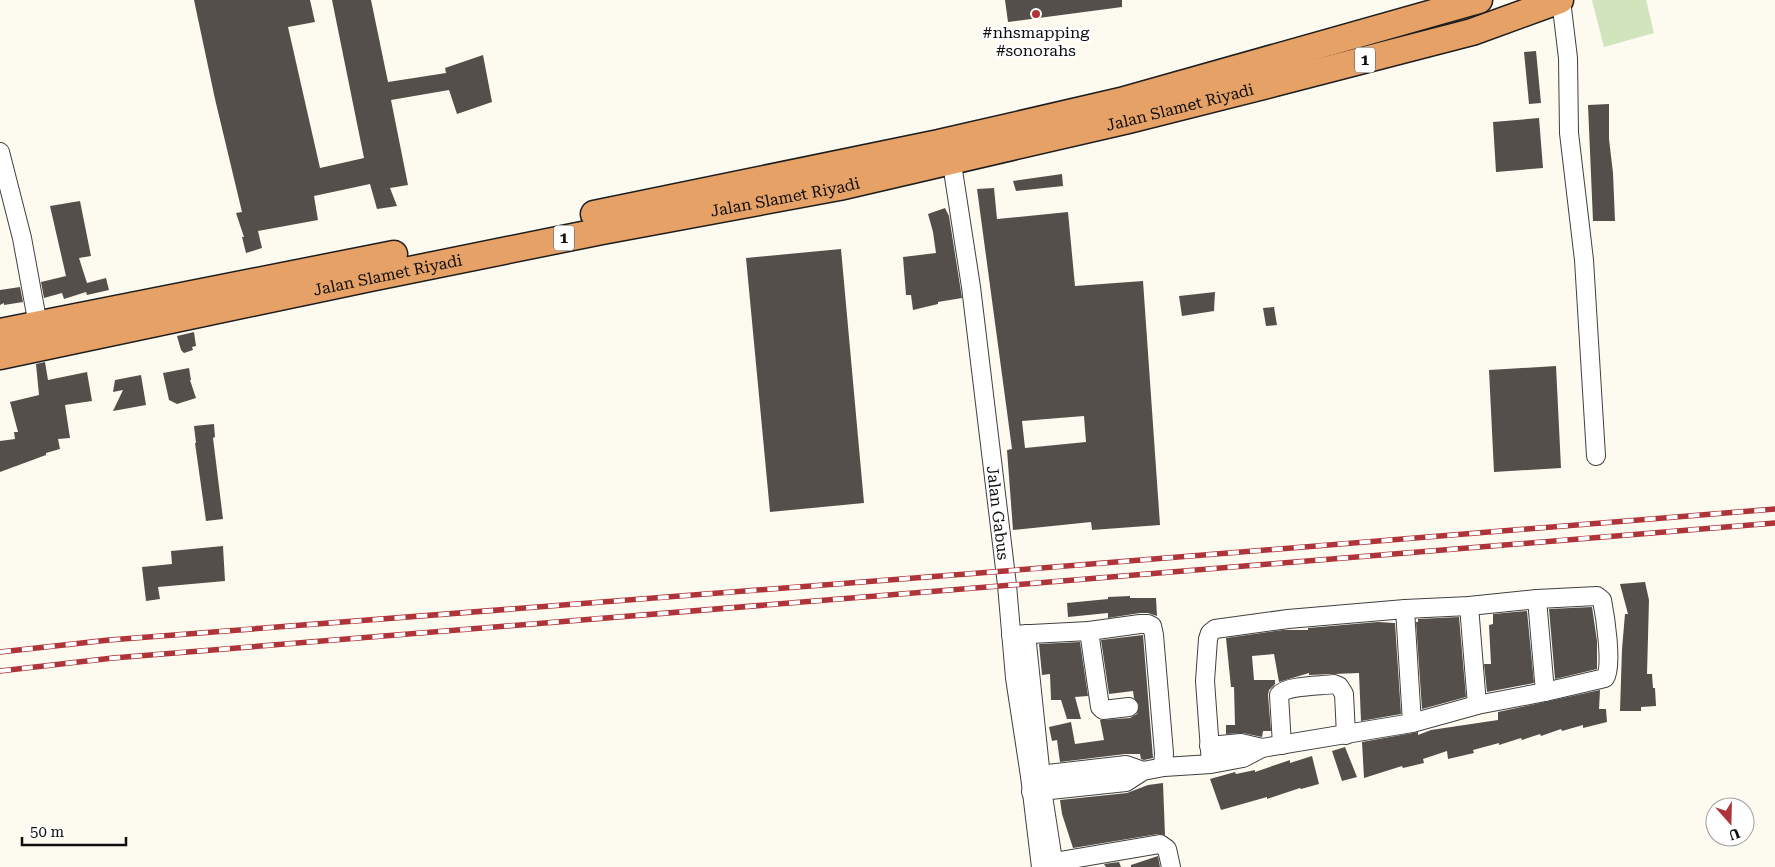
<svg xmlns="http://www.w3.org/2000/svg" width="1775" height="867" font-family="'Roboto Serif',serif">
<rect width="100%" height="100%" fill="#fdfbf0"/>
<!-- green -->
<path fill="#d1e4bc" d="M 1592,0 L 1646,0 L 1654,33 L 1604,47 Z"/>
<!-- building -->
<path fill="#554f4b" fill-rule="evenodd" d="M 194,0 L 310,0 L 315,22 L 288,27 L 320,168 L 364,158 L 332,0 L 371,0 L 388,82 L 446,73 L 445,68 L 483,55 L 492,102 L 457,114 L 449,90 L 391,100 L 408,185 L 390,188 L 397,206 L 377,209 L 370,184 L 314,196 L 318,220 L 258,231 L 262,248 L 246,253 L 242,237 L 244,237 L 236,213 L 242,212 L 215,99 Z
M 1005,0 L 1122,0 L 1122,7 L 1008,22 Z
M 1536,51 L 1541,103 L 1529,104 L 1524,52 Z
M 1609,104 L 1609,139 L 1613,173 L 1615,221 L 1593,221 L 1588,105 Z
M 1539,118 L 1543,168 L 1496,172 L 1493,122 Z
M 1062,174 L 1063,186 L 1016,191 L 1013,181 Z
M 994,188 L 997,219 L 1068,212 L 1075,286 L 1143,281 L 1160,525 L 1092,530 L 1091,522 L 1013,530 L 1007,450 L 1012,449 L 977,189 ZM 1084,416 L 1086,442 L 1025,448 L 1022,421 Z
M 80,201 L 91,256 L 79,258 L 87,283 L 106,278 L 109,290 L 87,295 L 86,292 L 64,299 L 62,293 L 44,298 L 41,282 L 66,276 L 50,206 Z
M 945,208 L 949,216 L 962,298 L 938,302 L 938,304 L 913,310 L 911,295 L 906,295 L 903,257 L 936,253 L 933,232 L 928,214 Z
M 841,249 L 864,503 L 770,512 L 746,258 Z
M 20,287 L 23,302 L 4,305 L 4,303 L 0,305 L 0,290 Z
M 1215,292 L 1214,311 L 1182,316 L 1179,296 Z
M 1274,307 L 1277,325 L 1266,326 L 1263,308 Z
M 194,332 L 196,346 L 192,347 L 193,350 L 184,353 L 181,350 L 177,336 Z
M 45,362 L 48,380 L 87,372 L 92,401 L 65,405 L 70,438 L 58,439 L 60,449 L 46,453 L 46,455 L 0,472 L 0,441 L 15,439 L 14,432 L 18,432 L 10,402 L 39,395 L 36,364 Z
M 1556,366 L 1561,468 L 1494,472 L 1489,370 Z
M 189,368 L 191,380 L 190,380 L 196,398 L 177,404 L 169,400 L 163,373 Z
M 141,375 L 146,405 L 113,411 L 123,390 L 113,392 L 115,380 Z
M 214,424 L 215,437 L 213,438 L 223,519 L 206,521 L 195,443 L 196,443 L 194,426 Z
M 223,546 L 225,581 L 158,587 L 160,599 L 146,601 L 142,567 L 172,564 L 171,551 Z
M 1645,582 L 1649,600 L 1647,674 L 1652,674 L 1653,688 L 1655,688 L 1656,706 L 1641,707 L 1641,711 L 1620,711 L 1622,649 L 1625,614 L 1628,614 L 1620,584 Z
M 1130,596 L 1130,598 L 1156,598 L 1157,616 L 1148,613 L 1140,613 L 1108,618 L 1108,613 L 1068,617 L 1067,603 L 1108,599 L 1108,597 Z
M 1592,607 L 1597,641 L 1597,669 L 1555,679 L 1549,609 Z
M 1527,611 L 1534,683 L 1487,692 L 1484,664 L 1491,664 L 1489,625 L 1493,624 L 1493,614 Z
M 1459,617 L 1466,697 L 1422,709 L 1416,622 L 1418,622 L 1418,619 Z
M 1378,622 L 1395,623 L 1401,714 L 1361,721 L 1359,673 L 1309,675 L 1309,673 L 1279,682 L 1274,654 L 1252,656 L 1254,680 L 1275,680 L 1275,684 L 1269,690 L 1268,695 L 1271,731 L 1263,731 L 1262,737 L 1243,733 L 1226,734 L 1226,725 L 1235,725 L 1234,687 L 1231,687 L 1226,638 L 1283,630 L 1308,630 L 1308,628 Z
M 1143,635 L 1153,758 L 1144,760 L 1141,759 L 1140,754 L 1125,754 L 1060,762 L 1057,740 L 1052,741 L 1049,727 L 1071,722 L 1075,744 L 1104,740 L 1100,720 L 1130,718 L 1137,714 L 1139,705 L 1134,698 L 1133,691 L 1109,694 L 1101,640 Z
M 1080,642 L 1088,696 L 1075,697 L 1081,719 L 1067,719 L 1061,700 L 1051,700 L 1050,674 L 1042,675 L 1039,644 Z
M 1600,690 L 1599,709 L 1606,709 L 1607,722 L 1583,728 L 1583,725 L 1562,731 L 1561,729 L 1541,736 L 1540,734 L 1522,740 L 1521,738 L 1499,745 L 1499,743 L 1473,750 L 1474,753 L 1448,759 L 1447,751 L 1423,759 L 1424,763 L 1403,768 L 1402,766 L 1364,778 L 1362,742 L 1418,732 L 1418,735 L 1431,730 L 1498,720 L 1498,712 Z
M 1345,747 L 1357,777 L 1342,781 L 1332,751 Z
M 1312,756 L 1319,784 L 1301,789 L 1300,788 L 1267,799 L 1267,797 L 1221,810 L 1210,779 L 1235,772 L 1236,774 L 1255,770 L 1255,772 L 1290,760 L 1290,763 Z
M 1163,783 L 1165,835 L 1158,834 L 1073,848 L 1062,814 L 1060,800 L 1127,793 L 1148,785 Z
M 1158,856 L 1160,867 L 1131,867 L 1131,865 Z
M 1119,862 L 1121,867 L 1106,867 L 1104,864 Z"/>
<g fill="none" stroke-linecap="round" stroke-linejoin="round">
<!-- minor casing -->
<g stroke="#404040" stroke-width="20">
<g id="minor">
<path d="M 1561,0 L 1568,58 L 1569,133 L 1584,260 L 1596,456"/>
<path id="s1" d="M 950,151 L 971,287 L 1007,585 L 1015,678 L 1030,776 L 1041,867"/>
<path d="M 0,152 L 22,238 L 38,325"/>
<path d="M 1537,599 L 1545,692"/>
<path d="M 1469,606 L 1477,705"/>
<path d="M 1405,609 L 1412,723"/>
<path d="M 1089,631 L 1100,707 L 1103,710 L 1129,707"/>
<path d="M 1026,634 L 1040,768"/>
<path d="M 1011,635 L 1089,631 L 1140,624 L 1148,624 L 1152,626 L 1154,635 L 1164,753 L 1163,767"/>
<path d="M 1282,745 L 1279,695 C 1286,685 1322,686 1334,684 L 1339,686 L 1344,694 L 1346,735"/>
<path d="M 1209,746 L 1241,743 L 1262,748"/>
<path d="M 1030,776 L 1126,765 L 1143,771"/>
<path d="M 1031,792 L 1126,782 L 1143,771 L 1164,767 L 1211,764 L 1205,681 L 1208,639 L 1210,633 L 1215,629 L 1288,619 L 1405,609 L 1469,606 L 1537,599 L 1597,596 L 1602,600 C 1605,615 1613,666 1605,678 L 1545,692 L 1477,705 L 1412,723 L 1262,748 L 1243,758 L 1211,764"/>
<path d="M 1043,796 L 1054,867"/>
<path d="M 1042,864 L 1160,844 L 1167,849 L 1171,867"/>
</g>
</g>
<!-- highway casing -->
<g stroke="#1e1e1e" stroke-width="29">
<g id="highway">
<path d="M 594,214 L 939,143 L 1121,101 L 1479,0"/>
<path d="M 0,332 L 394,254"/>
<path id="s2" d="M 0,356 L 370,278 L 602,231 L 839,187 L 1128,120 L 1275,83 L 1472,32 L 1560,0"/>
</g>
</g>
<!-- minor -->
<use href="#minor" stroke="#fff" stroke-width="18"/>
<!-- highway -->
<use href="#highway" stroke="#e5a166" stroke-width="26"/>
<!-- rail casing -->
<g stroke="#af3439" stroke-width="5.5">
<path id="rail" d="M 0,652 L 109,640 L 1005,571 L 1775,509
M 0,671 L 113,658 L 1775,523"/>
</g>
<!-- rail -->
<use href="#rail" stroke="#fff" stroke-width="4" stroke-dasharray="11" stroke-linecap="butt"/>
</g>
<!-- markers -->
<circle fill="#af3439" stroke="#fff" stroke-width="2" cx="1036" cy="14" r="5"/>
<g text-anchor="middle" dominant-baseline="central" stroke-width="5" stroke-linejoin="round" paint-order="stroke">
<!-- shield labels -->
<g fill="#fff" stroke="#565656" stroke-width="1">
<rect x="1355" y="47.5" width="20" height="25" rx="4"/>
<rect x="554" y="225.5" width="20" height="25" rx="4"/>
</g>
<g font-size="15" font-weight="bold" fill="#0d0d0d">
<text x="1365" y="60">1</text>
<text x="564" y="238">1</text>
</g>
<!-- poi labels -->
<g font-size="16" fill="#0d0d0d" stroke="#fff">
<text x="1036" y="32">#nhsmapping<tspan x="1036" dy="18">#sonorahs</tspan></text>
</g>
<!-- street labels -->
<g font-size="16" fill="#0d0d0d" stroke="#fff">
<text stroke="none"><textPath href="#s2" startOffset="1206">Jalan Slamet Riyadi</textPath></text>
<text stroke="none"><textPath href="#s2" startOffset="801">Jalan Slamet Riyadi</textPath></text>
<text stroke="none"><textPath href="#s2" startOffset="396">Jalan Slamet Riyadi</textPath></text>
<text stroke="none"><textPath href="#s1" startOffset="365">Jalan Gabus</textPath></text>
</g>
</g>
<!-- north arrow -->
<g transform="translate(1730 822) rotate(160)"><circle r="24" fill="#ffffff" stroke="#9e9e9e"/>
<path d="M0-4L9 19L0 12L-9 19Z" fill="#af3439"/>
<text y="-8" font-size="14" font-weight="bold" text-anchor="middle" fill="#0d0d0d">U</text>
</g>
<!-- scale -->
<path d="M22 837v8h104v-8" fill="none" stroke="#0d0d0d" stroke-width="2.5"/>
<text x="30" y="837" font-size="15" fill="#0d0d0d" stroke="#ffffff" stroke-width="4" paint-order="stroke">50 m</text>
</svg>
